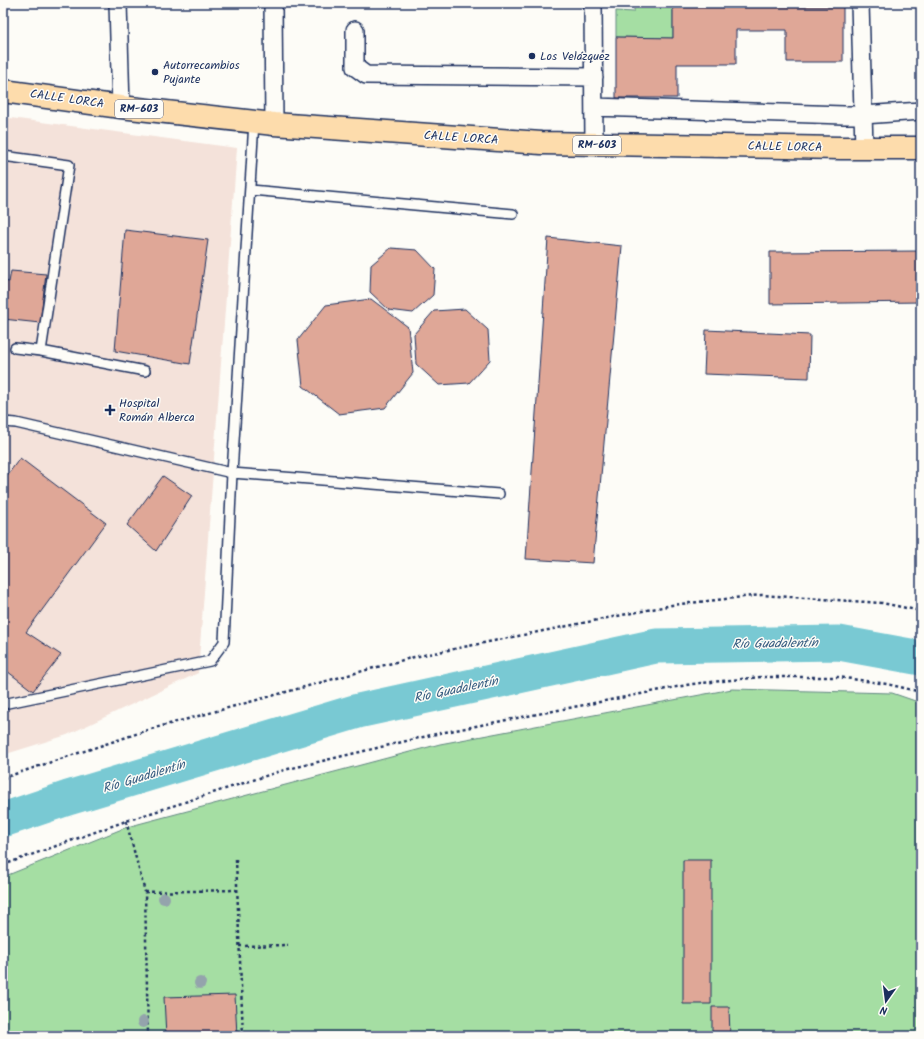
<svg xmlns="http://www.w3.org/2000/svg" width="924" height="1039" font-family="Kalam,sans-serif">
<rect width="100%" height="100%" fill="#fdfcf7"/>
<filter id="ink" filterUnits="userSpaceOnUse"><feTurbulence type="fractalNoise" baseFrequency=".025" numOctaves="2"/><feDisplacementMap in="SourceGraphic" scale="8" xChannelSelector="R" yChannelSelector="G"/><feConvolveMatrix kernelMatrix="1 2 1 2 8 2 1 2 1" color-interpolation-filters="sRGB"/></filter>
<g filter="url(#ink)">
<!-- built -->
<path fill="#f4e2da" d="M 3,117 L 237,148 L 198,673 L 67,735 L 3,755 Z"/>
<!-- green -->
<path fill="#a5dea3" stroke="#608680" d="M 634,3 L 673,3 L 673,38 L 616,37 L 616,11 L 634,12 Z
M 732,689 L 892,693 L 921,703 L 921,1036 L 3,1036 L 3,877 L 127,827 L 440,744 Z"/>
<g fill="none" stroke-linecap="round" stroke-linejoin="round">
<!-- river -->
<path stroke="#79c9d3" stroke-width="35" d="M 3,820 L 68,798 L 358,711 L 656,646 L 839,643 L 921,658"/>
</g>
<!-- building -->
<path fill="#dfa797" stroke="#1b2f5e" d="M 673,3 L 788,3 L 788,6 L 843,6 L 843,62 L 787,62 L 787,30 L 736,30 L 736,64 L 677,64 L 677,98 L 616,98 L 616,37 L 673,38 Z
M 125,230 L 208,240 L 190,364 L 115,351 Z
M 548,238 L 622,246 L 593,563 L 526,559 Z
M 391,248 L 417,250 L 435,269 L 433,295 L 413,313 L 389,310 L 370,292 L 371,265 Z
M 921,251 L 921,302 L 770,304 L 770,252 Z
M 11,271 L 46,274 L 40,323 L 3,319 L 3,281 L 9,282 Z
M 371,299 L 408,327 L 413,373 L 385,408 L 339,414 L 303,386 L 298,340 L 326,305 Z
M 465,309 L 488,330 L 490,360 L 469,383 L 439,385 L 416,364 L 414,334 L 434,311 Z
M 706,330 L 810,335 L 809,378 L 704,374 Z
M 20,458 L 106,523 L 26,632 L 61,655 L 33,691 L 3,668 L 3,481 Z
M 163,476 L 192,496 L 156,551 L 127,525 Z
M 683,860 L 711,860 L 711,1004 L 683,1004 Z
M 235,995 L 237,1036 L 166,1036 L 164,997 Z
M 712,1007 L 729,1007 L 730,1036 L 712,1036 Z"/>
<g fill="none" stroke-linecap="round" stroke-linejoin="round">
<!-- lane casing -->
<g stroke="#1b2f5e" stroke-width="12">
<path id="lane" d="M 254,122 L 232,473 L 499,494
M 3,156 L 69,165 L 41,351 L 15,348
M 251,190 L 513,214
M 41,351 L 145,371
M 3,422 L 16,423 L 232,473 L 224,642 L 210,661 L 3,704"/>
</g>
<!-- street casing -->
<g stroke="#1b2f5e" stroke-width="20">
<path id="street" d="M 118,3 L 121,107
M 273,3 L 274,124
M 593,3 L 594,145
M 860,3 L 864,148
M 355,30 L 355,67 L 366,75 L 594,77
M 594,107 L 844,115 L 863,115 L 921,111"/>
</g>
<!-- primary casing -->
<g stroke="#1b2f5e" stroke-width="25">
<path id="primary" d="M 3,91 L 121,107 L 274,124 L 541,143 L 841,148 L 921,148"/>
</g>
<!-- path -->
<path stroke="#1b2f5e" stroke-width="2.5" stroke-dasharray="3 3" stroke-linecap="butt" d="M 3,778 L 151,729 L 414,657 L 672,605 L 761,595 L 882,603 L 921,611
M 126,821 L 145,892 L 148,1036
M 236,859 L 243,1036
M 3,865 L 126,821 L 284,770 L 440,733 L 692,684 L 761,677 L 838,677 L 887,684 L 921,692
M 145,892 L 236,890
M 239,946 L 288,945"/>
<!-- lane -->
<use href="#lane" stroke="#fdfcf7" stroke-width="9"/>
<!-- street -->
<use href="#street" stroke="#fdfcf7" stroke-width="17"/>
<!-- primary -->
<use href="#primary" stroke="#fddcac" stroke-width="22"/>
</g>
<!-- trees -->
<g fill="#94a3ac">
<circle cx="164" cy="898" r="6"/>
<circle cx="200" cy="983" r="6"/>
<circle cx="143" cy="1022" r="6"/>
</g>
</g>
<!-- markers -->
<g fill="#1b2f5e" stroke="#fdfcf7" stroke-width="1.5">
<circle cx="532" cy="56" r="4"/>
<circle cx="155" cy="72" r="4"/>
<path d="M108 404h4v4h4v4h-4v4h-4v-4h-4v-4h4z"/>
</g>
<g text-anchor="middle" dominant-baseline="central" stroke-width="3" stroke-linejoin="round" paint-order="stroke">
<!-- shield labels -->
<g fill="#fdfcf7" stroke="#5f6c8c" stroke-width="1">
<rect x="115" y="100" width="48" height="18" rx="3"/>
<rect x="573" y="136" width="48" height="18" rx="3"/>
</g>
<g font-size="11" font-weight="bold" fill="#1b2f5e">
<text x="139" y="109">RM-603</text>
<text x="597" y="145">RM-603</text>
</g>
<!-- poi labels -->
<g font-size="12" fill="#1b2f5e" stroke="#fdfcf7" text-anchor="start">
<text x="540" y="56">Los Velázquez</text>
<text x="163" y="65">Autorrecambios<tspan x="163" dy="14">Pujante</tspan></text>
<text x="119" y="403">Hospital<tspan x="119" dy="14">Román Alberca</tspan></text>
</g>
<!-- street labels -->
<g font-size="12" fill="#1b2f5e" stroke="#fdfcf7">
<text transform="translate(67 99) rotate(8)">CALLE LORCA</text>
<text transform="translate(461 138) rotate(4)">CALLE LORCA</text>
<text transform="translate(785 147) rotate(1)">CALLE LORCA</text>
</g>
<!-- water labels -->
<g font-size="13" font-style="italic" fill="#375d81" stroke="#fdfcf7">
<text transform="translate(775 644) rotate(-1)">Río Guadalentín</text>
<text transform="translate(456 690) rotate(-12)">Río Guadalentín</text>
<text transform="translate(144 777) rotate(-17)">Río Guadalentín</text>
</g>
</g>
<!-- margin -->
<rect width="924" height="1039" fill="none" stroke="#fdfcf7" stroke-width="16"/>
<rect x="8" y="8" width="908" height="1023" fill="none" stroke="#1b2f5e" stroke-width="1.5" filter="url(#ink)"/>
<!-- north arrow -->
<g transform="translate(886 1001) rotate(194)" stroke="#fdfcf7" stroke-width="3" paint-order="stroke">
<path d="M0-3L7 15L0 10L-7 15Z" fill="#1b2f5e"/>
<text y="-6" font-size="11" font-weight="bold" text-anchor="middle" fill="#1b2f5e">N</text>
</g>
</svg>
